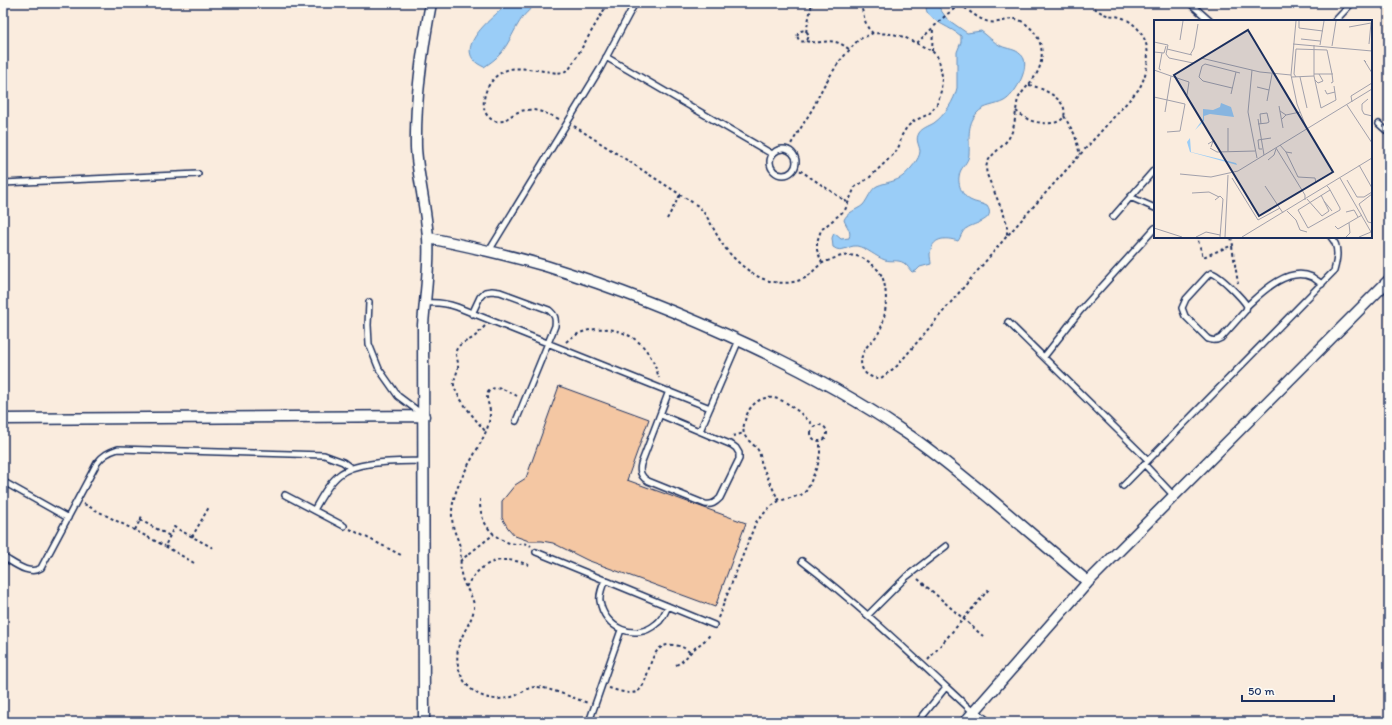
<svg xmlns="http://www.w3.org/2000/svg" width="1392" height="725" font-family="Itim,sans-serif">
<rect width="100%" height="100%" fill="#faecde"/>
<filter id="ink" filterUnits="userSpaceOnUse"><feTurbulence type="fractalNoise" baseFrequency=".025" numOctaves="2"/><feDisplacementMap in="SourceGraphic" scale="8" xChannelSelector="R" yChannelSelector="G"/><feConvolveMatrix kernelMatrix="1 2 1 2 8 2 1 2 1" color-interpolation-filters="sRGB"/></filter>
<g filter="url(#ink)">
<!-- water -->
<path fill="#9acdf7" stroke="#678eba" d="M 509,3 L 541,3 C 518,12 515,36 501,53 C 496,59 490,63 484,67 C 447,51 494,16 509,3 Z
M 926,3 L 936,3 L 947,19 L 967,33 L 981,31 C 988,36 993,42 1001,46 C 1007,49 1016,49 1020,54 C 1022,55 1023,57 1024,59 C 1028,71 1015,95 1004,101 C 995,106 984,105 977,113 C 966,126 970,139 969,154 C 969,160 964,165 961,170 C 956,180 960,194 970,200 C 975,203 982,203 987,206 C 997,220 974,223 967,228 C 962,230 961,237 958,241 C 945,237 932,237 930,254 C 930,258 931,261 931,264 L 920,267 L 916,271 L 912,272 C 909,269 908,266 904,263 C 897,259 892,262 885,260 C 876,257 867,248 857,246 C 848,245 842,254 833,247 L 832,238 L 834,233 L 841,239 L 849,238 C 852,231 846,226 844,220 C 847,212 857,210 863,205 C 868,199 871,189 877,186 C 886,182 896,182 903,176 C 909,171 920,159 920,151 C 919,144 915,140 919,133 C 922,128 929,126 934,123 C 945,115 954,101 957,88 L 957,52 L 961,42 L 961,36 C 952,28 931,21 927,12 C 926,10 926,6 926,3 Z"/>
<!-- building -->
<path fill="#f4c7a3" stroke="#1b2f5e" d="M 559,386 L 649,419 L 627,480 L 746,523 L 715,607 L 587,560 L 553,543 L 542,541 L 529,541 L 515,536 L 508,528 L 502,518 L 502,501 L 515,485 L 526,478 Z"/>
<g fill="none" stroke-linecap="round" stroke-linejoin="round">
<!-- lane casing -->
<g stroke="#1b2f5e" stroke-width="8">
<path id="lane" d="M 1192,5 L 1210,21
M 1335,21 L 1352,3
M 606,57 L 772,154
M 1379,124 L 1389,133
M770 162a13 13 0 1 1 26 0a13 13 0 1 1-26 0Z
M 3,183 L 198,174
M 1130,197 L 1155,208
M 1113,217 L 1155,169
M 489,251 L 600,69 L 635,3
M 1211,273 C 1219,274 1243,299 1247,306 L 1246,310 L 1221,338 C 1216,341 1213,341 1208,339 L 1185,316 L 1182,308 L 1186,299 L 1208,275 Z
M 369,302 L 368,325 L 369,344 L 379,369 L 398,396 L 422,414
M 425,303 C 436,302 446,303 457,307 L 710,408
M 1247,306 C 1262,292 1288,266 1312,277 C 1315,279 1319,282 1322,284
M 472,314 L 480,297 L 485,292 L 492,291 L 500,292 L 549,310 C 555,315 556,318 555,326 L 516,421
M 1008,322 L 1148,460
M 1044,357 L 1080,311 L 1155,228
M 661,415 L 732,445 L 736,448 L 739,453 L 739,459 L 720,498 C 715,503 712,505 705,504 L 648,481 C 641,477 639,472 641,464 L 669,391
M 700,431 L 739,340
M 1144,464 L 1174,496
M 4,482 L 68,518
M 1123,486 L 1334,271 C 1337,260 1340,247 1331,237
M 285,495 L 344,526
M 314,510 C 321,498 328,484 339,475 C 357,460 401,462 424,461
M 536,552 L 714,625
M 3,557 C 14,563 29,576 41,568 L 97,463 C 103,455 109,452 118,449 L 324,455 L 343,462 L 351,468
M 802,561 C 862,607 917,660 973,712
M 605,580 C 602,587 599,594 600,601 C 604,628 635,642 656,624 C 662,620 665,613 668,606
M 868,615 L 906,577 L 946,546
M 975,710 L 989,722
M 589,722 L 621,630
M 918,722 L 946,687"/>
</g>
<!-- street casing -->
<g stroke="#1b2f5e" stroke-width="13">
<path id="street" d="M 429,238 C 468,246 508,255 546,266 C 617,288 685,315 751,346 C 804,371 855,398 903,431 C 935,452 964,477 993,501 C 1025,528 1056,555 1088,582
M 3,419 L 424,416
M 424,722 L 423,325 C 425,296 430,267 428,238 C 426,207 418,178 416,148 C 415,99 422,50 431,3
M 965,722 L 1088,582 L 1389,280"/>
</g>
<!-- path -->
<path stroke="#1b2f5e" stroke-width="2" stroke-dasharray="3 3" stroke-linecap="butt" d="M 960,4 C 969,11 978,19 989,22 C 1000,24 1008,18 1016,19 C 1020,20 1025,23 1027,25 C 1041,36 1045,52 1039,69 C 1034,81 1024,88 1018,99 C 1015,111 1016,125 1010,136 C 1001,152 980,157 988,177 L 1004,215 L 1007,224 L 1007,235
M797.5 36a5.5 5.5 0 1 1 11 0a5.5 5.5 0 1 1-11 0Z
M 806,32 L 812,3
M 806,41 C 825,46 831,34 850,50
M 917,43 L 946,15 L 962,3
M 932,51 L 933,28
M 1016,111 C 1020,114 1024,117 1029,120 C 1037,123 1060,127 1064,116 C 1069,100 1041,87 1029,85
M 1064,116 L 1075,135 L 1080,155
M 559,119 C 537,109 524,104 504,121 C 501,121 497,122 495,121 C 478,115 483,91 492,81 C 496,75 503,71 510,69 C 520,67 545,71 557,73 L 564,72 L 570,68 L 608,3
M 574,126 L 698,206 C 709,217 713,229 721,242 C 730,256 745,270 761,278 C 775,284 791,285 805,278 C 811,275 815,268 821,264 C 824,262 828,261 832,259 C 851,252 864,255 878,270 C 890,284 887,319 878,334 C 873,341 864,347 862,356 C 858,370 868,379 881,378 L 897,366 L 1007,236 L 1139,89 C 1152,65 1153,33 1125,19 C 1119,16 1113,16 1107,15 C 1100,13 1094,8 1089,3
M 788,149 L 813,108 L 823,87 L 839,62 L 858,40 L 873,33
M 795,167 L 847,202
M 667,219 L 680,195
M 1199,237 L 1197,237 L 1203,257 L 1233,245 L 1231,237
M 1232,246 L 1238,283
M 822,263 L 817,250 L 817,242 L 821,230 L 845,210 L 855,187 L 869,178 L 895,153 L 899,146 L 902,135 L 907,127 L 914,121 L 929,114 L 937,104 L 941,91 L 942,76 L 940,64 L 937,56 L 932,51 L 904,37 L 893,34 L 873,33 C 863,26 865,12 859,3
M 485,326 C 481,330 478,334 474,337 C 469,341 462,342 458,347 C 453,353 458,358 458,364 C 459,372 453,378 454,386 C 456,396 478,423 486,432
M 566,342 C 589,321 628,326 646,350 C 653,359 656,368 659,378
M 517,396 C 510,392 496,384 489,391 C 484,397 490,405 490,412 C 490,418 489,423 487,429 C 475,459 446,491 453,525 C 454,533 459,540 460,548 C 462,558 459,568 462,578 C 465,589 475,597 474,609 C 472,620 465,629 461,639 C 454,655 457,675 469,687 C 481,700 501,702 517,695 C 524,691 528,687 536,687 C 547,687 576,699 588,703
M811 433a8 8 0 1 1 16 0a8 8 0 1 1-16 0Z
M 733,436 L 744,433
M 480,499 C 480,503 480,508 481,512 C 484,528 499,543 516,544 C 522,544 526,542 531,546
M 779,501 C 773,489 767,477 762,465 C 760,460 761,455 758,450 C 754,444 747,441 744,434 C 742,427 746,416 749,410 C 769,381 798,410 815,427
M 84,504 L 165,546
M 140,520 L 170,536
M 350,529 L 401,555
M 135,530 L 143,514
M 192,537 L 209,507
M 460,561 L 494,534
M 194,563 L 165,546 L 174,527 L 215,549
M 918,579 L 983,636
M 466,587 C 481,561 501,554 529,565
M 718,618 L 756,522 L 770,507 L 779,501 L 801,495 L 806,491 L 809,486 L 818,464 L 820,453 L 820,441
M 928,660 L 989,589
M 676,665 C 684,661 687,656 693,650 C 699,644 706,641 711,633
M 609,688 C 616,690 629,695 636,692 C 652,686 645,641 674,645 C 681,646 686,648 690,653"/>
<!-- lane -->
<use href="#lane" stroke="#fdfcf7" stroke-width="5"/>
<!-- street -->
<use href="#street" stroke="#fdfcf7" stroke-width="10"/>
</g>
</g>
<!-- overview -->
<g transform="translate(1154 20)">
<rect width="218" height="218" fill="#faecde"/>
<path d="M 67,83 L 77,87 L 80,97 L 56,94 L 50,96 L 50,101 L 41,110 L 49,99 L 49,89 L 59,90 L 66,87 ZM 36,118 L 37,132 L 82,143 L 83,145 L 36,132 L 33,122 Z" fill="#9acdf7"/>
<path fill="none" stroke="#a1a0ab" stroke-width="1" d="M 142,1 L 137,55 L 143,84 L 153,109M 145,1 L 145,8 L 169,11M 195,7 L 217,3M 147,19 L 166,21M 26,20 L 29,1M 0,22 L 14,25 L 12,34 L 15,38 L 39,43M 139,24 L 218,31M 215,24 L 217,3M 160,25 L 160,56 L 167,88 L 182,80 L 180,66M 166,25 L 170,1M 178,26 L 182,1M 13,29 L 38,35M 0,32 L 10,33 L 12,26M 36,35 L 40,28 L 44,4M 47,38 L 106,52 L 137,55M 212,42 L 210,40 L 218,53M 0,50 L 17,56M 7,50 L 5,49 L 8,33M 98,50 L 94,92 L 103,138M 160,54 L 179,54M 138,57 L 160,56M 142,57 L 140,54 L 142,29 L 173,30 L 178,54 L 179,62 L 177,63M 146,57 L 153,88M 161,60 L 164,63 L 169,61 L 165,54M 103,67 L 115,70M 78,68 L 49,61 L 45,57 L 48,46 L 51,44 L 86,53M 171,70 L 173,74 L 181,72M 77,74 L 82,52M 0,77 L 31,84 L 26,111 L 13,112M 214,79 L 208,84 L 208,90 L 210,94 L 218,96M 113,81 L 118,54M 198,82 L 197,76 L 218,63M 193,85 L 218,123M 125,86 L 129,108M 126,91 L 132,95 L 128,99M 11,92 L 17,56 L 35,62 L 33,75M 132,95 L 146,92M 104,99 L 110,135M 104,104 L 113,103 L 115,102 L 113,93 L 106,94 L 107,104M 74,108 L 74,131M 54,124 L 59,121 L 57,127M 126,125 L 132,132 L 138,133M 56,128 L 63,132 L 101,131M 122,128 L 151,175 L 151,180M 108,129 L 105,129 L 104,120 L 117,118M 132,132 L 144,157 L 161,158 L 162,163M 114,140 L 120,135 L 122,129M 205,145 L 218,168M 26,154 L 57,157 L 84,151 L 218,69M 78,158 L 104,200 L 126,188M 186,158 L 217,212M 193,160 L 203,177 L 210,177 L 218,172M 111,166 L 129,193M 173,166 L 175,168 L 186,188 L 186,190 L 154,208 L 144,190 L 176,170M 38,173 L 55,172 L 65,177M 218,174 L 205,184 L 214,202 L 218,203M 153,179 L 168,196 L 175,191 L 167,175M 61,180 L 66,176 L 69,179 L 66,217M 170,181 L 178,191M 133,191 L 142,200 L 146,210 L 153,212M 192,192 L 200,190 L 204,197M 181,206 L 184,209 L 208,195M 0,208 L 28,217M 42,217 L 52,212 L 66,215M 71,217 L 74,155M 88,217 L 218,138M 192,217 L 196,213 L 195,203M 205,217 L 217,212"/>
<path fill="#1b2f5e" fill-opacity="0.15" stroke="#1b2f5e" stroke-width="2" d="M 94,10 L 179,152 L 105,196 L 20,55 Z"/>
<rect width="218" height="218" fill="none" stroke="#1b2f5e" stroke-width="2"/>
</g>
<!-- margin -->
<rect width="1392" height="725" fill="none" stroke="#fdfcf7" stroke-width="16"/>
<rect x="8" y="8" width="1376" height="709" fill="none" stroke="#1b2f5e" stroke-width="1.5" filter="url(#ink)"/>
<!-- scale -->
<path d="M1242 695v6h92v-6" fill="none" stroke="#1b2f5e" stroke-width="2"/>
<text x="1248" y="695" font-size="12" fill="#1b2f5e" stroke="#fdfcf7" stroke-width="3" paint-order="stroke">50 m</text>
</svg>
